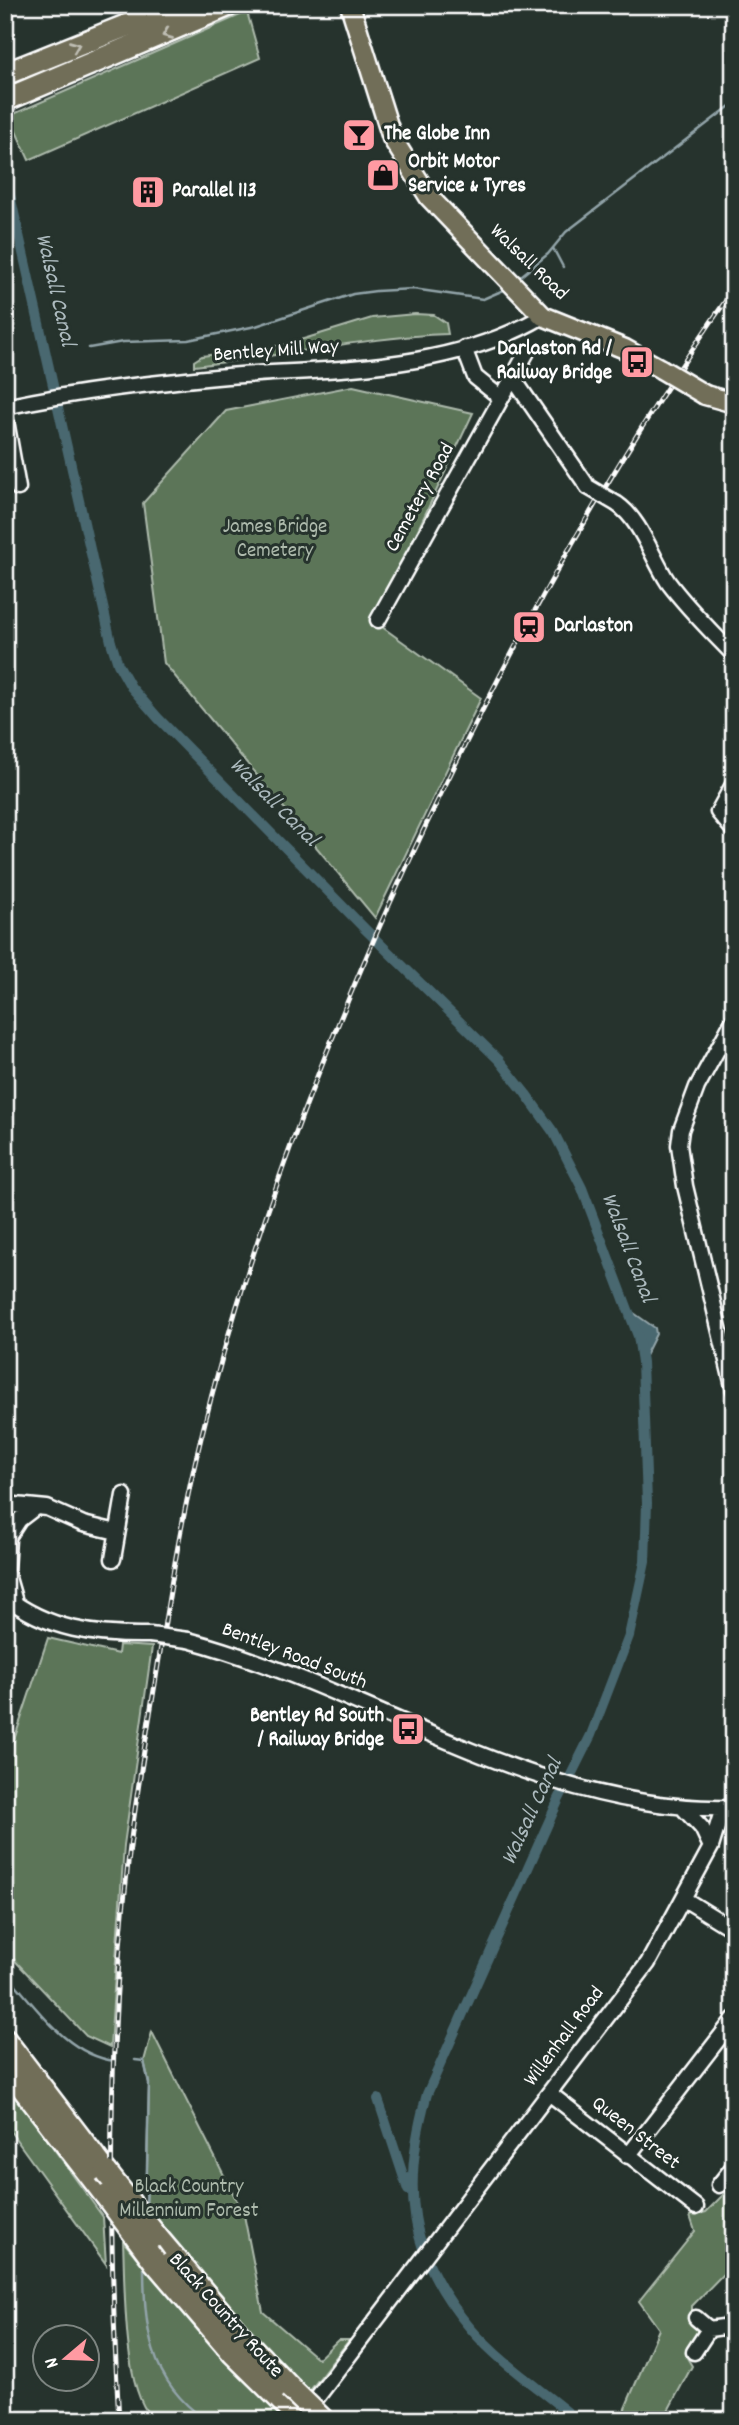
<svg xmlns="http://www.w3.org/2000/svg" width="739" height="2425" font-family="Dekko,sans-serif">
<rect width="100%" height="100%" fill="#26332d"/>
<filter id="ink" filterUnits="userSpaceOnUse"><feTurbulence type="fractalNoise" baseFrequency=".0143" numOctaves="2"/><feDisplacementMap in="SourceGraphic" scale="14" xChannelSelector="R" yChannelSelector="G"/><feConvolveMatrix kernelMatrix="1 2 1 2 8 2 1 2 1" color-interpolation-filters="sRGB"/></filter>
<g filter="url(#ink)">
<!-- green -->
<path fill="#5b7459" stroke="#adbaac" stroke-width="2" d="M 247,12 L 260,58 L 29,160 L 9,116 Z
M 415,314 L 434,315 L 446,323 L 448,334 C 363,337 279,357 194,366 L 194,361 L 202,356 L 284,345 L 372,318 Z
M 353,386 L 473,413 L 398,572 L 371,619 L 481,698 L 375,918 L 164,663 L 143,503 L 226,411 Z
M 48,1638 L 118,1654 L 119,1645 L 152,1647 L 124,1845 L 110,2047 L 86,2036 L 5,1950 L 5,1767 Z
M 152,2032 L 244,2215 L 263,2312 L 318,2359 L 338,2340 L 349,2340 L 308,2393 L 252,2340 L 146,2213 L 149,2083 L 144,2061 Z
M 5,2081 L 103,2217 L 106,2264 L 5,2124 Z
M 734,2184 L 734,2278 L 725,2272 L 692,2306 L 692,2323 L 700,2334 L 686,2356 L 692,2366 L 663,2420 L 620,2420 L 659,2329 L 639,2301 L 695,2231 L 690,2216 L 706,2212 Z
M 123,2241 L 155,2280 L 284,2420 L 156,2420 C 122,2401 125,2278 123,2241 Z"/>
<!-- water -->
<path fill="#496770" stroke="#92a4a9" stroke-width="2" d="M 631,1311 L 655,1328 L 656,1334 L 642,1362 Z"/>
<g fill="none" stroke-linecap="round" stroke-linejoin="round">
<!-- stream -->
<path stroke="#92a4a9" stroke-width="2.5" d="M 553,248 L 563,267
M 516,280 L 548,254 L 566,232 L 734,103
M 89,348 L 123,342 L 188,340 L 256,326 L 353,294 L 376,291 L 413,289 L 483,299 L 506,289
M 5,366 L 9,366
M 5,1972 C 36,2006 66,2055 115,2061
M 135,2060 L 144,2061 L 149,2083 L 146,2210
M 144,2262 C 144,2325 148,2381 206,2420"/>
<!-- canal -->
<path stroke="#496770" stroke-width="10" d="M 5,173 L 111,642 L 118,664 L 131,687 L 158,718 L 366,930 L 499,1060 L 526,1094 L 554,1133 L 582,1188 L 638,1336 L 642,1362 L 647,1503 L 645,1562 L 629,1636 L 591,1735 L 559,1799 L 427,2094 C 401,2186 407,2254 471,2329 C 501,2364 542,2390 577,2420
M 378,2099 L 408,2190"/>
<!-- minor casing -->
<g stroke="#fff" stroke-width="19">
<path id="minor" d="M 464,348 L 475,377 L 501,398
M 513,378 L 588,487
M 5,407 C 79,391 152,383 227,376 C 333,368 449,372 543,316
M 5,415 L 18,488
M 617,504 C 641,520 652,558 668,582 C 688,609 711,631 734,655
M 378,620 L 527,352
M 734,783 L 718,812 L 734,831
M 734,1019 L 697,1087 L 681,1130 L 679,1145 L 685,1186 L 734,1390
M 5,1504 L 47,1508 L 83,1524 L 117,1532
M 8,1537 L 19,1520 L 36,1507
M 8,1539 L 6,1571 L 15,1602
M 113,1559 L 124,1495
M 5,1596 C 47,1630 97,1636 150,1635
M 188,1640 C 372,1689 537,1814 734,1808
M 683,1808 L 702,1828 L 711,1847
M 684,1899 L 734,1930
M 549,2093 L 696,2207
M 628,2156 L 734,2019
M 719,2185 L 734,2166
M 696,2318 L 709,2329
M 694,2352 L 709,2329 L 723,2327 L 734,2332
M 306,2412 L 648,1963 L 711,1847 L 723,1808"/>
</g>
<!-- major casing -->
<g stroke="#fff" stroke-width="23">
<path id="major" d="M 350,5 L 392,138 L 429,197 L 543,316 L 625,349 L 661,369
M 705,395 L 734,403"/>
</g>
<!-- highway casing -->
<g stroke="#fff" stroke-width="26">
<path id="highway" d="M 5,74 L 178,5
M 5,100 L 229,5
M 5,2040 L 106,2172
M 5,2065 L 106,2196
M 156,2236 L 245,2341 L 290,2388
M 155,2262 L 233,2353 L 301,2420"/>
</g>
<!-- minor -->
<use href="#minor" stroke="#26332d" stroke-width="14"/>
<!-- major -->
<use href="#major" stroke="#716e59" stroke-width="18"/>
<!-- highway -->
<use href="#highway" stroke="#716e59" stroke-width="21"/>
<!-- rail casing -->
<g stroke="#fff" stroke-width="5">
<path id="rail" d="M 119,2420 C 108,2236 107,2047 128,1863 C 135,1803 145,1743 155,1684 C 168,1601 181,1519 201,1438 C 245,1256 314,1073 390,903 C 487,688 598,481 734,289"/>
</g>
<!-- rail -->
<use href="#rail" stroke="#26332d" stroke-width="2.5" stroke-dasharray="8" stroke-linecap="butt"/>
<!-- minor-bridge casing -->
<g stroke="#fff" stroke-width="19" stroke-linecap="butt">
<path id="minor-bridge" d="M 588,487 L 617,504
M 150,1635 L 188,1640"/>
</g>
<!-- major-bridge casing -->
<g stroke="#fff" stroke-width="23" stroke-linecap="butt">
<path id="major-bridge" d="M 661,369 L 705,395"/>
</g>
<!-- highway-bridge casing -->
<g stroke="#fff" stroke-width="26" stroke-linecap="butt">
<path id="highway-bridge" d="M 106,2172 L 156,2236
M 106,2196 L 155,2262
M 290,2388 L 323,2420"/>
</g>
<!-- minor-bridge -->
<use href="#minor-bridge" stroke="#26332d" stroke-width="14"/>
<!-- major-bridge -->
<use href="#major-bridge" stroke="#716e59" stroke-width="18"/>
<!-- highway-bridge -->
<use href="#highway-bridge" stroke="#716e59" stroke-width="21"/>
</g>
<!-- one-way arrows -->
<defs><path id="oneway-chevron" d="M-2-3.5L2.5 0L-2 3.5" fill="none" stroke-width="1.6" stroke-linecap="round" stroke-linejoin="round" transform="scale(1.75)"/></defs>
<g stroke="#bfbeb4">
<use href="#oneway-chevron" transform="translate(167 34) rotate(158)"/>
<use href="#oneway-chevron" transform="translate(75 46) rotate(-22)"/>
</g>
</g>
<!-- icons -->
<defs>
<g id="bar-square" transform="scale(1.75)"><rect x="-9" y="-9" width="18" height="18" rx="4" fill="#ff9aa2" stroke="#26332d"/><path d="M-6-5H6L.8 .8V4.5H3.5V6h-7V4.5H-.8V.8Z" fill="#111"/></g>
<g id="shop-square" transform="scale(1.75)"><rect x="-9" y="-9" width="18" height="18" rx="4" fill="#ff9aa2" stroke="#26332d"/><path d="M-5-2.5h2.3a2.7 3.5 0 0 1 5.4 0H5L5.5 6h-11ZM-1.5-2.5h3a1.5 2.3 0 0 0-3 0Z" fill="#111"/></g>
<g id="building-square" transform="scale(1.75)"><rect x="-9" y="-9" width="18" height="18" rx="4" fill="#ff9aa2" stroke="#26332d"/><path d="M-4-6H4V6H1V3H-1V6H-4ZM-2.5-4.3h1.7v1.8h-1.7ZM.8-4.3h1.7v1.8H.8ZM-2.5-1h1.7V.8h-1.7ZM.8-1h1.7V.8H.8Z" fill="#111"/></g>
<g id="bus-square" transform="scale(1.75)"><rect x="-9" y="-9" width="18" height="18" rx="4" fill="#ff9aa2" stroke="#26332d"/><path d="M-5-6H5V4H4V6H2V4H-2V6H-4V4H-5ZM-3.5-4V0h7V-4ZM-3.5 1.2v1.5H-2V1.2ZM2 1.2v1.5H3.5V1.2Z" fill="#111"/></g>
<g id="station-square" transform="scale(1.75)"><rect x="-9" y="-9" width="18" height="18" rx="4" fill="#ff9aa2" stroke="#26332d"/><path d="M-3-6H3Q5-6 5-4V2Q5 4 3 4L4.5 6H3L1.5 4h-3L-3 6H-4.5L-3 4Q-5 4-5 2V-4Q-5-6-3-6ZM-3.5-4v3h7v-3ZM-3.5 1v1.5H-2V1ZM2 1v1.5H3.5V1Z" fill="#111"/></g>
</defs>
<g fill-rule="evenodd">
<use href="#bar-square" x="359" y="135"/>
<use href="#shop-square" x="383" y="175"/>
<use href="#building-square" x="148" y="192"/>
<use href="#bus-square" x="637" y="362"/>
<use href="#station-square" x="529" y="627"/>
<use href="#bus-square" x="408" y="1729"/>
</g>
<g text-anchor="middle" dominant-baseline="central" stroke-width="6" stroke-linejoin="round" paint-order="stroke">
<!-- poi labels -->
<g font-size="21" font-weight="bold" fill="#fff" stroke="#26332d" text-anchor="start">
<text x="384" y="135">The Globe Inn</text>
<text x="408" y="163">Orbit Motor<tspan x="408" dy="24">Service &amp; Tyres</tspan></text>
<text x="172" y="192">Parallel 113</text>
<text x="612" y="350" text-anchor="end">Darlaston Rd /<tspan x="612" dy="24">Railway Bridge</tspan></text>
<text x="554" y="627">Darlaston</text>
<text x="384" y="1717" text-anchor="end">Bentley Rd South<tspan x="384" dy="24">/ Railway Bridge</tspan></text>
</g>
<!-- street labels -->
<g font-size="21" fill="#fff" stroke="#26332d">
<text transform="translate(528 263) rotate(44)">Walsall Road</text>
<text transform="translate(276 352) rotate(-4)">Bentley Mill Way</text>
<text transform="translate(421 498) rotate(-61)">Cemetery Road</text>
<text transform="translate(294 1657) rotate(21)">Bentley Road South</text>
<text transform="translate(565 2037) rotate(-53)">Willenhall Road</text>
<text transform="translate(635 2134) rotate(38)">Queen Street</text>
<text transform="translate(225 2316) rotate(48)">Black Country Route</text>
</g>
<!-- park labels -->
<g font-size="21" fill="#adbaac" stroke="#26332d">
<text x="275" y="528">James Bridge<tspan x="275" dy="24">Cemetery</tspan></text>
<text x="189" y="2188">Black Country<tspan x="189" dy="24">Millennium Forest</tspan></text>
</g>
<!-- water labels -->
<g font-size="23" font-style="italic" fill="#adbbbf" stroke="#26332d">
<text transform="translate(54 290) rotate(77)">Walsall Canal</text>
<text transform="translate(273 803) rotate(45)">Walsall Canal</text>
<text transform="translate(627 1248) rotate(69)">Walsall Canal</text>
<text transform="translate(533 1812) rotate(-65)">Walsall Canal</text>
</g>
</g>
<!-- margin -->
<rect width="739" height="2425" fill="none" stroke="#26332d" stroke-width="28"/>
<rect x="14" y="14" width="711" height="2397" fill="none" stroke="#fff" stroke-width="2.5" filter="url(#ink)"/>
<!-- north arrow -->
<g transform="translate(66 2358) rotate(251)"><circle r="33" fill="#26332d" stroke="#7d8581" stroke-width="2"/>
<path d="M0-5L12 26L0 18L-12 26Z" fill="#ff9aa2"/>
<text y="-10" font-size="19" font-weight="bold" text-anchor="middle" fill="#ffffff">N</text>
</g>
</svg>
